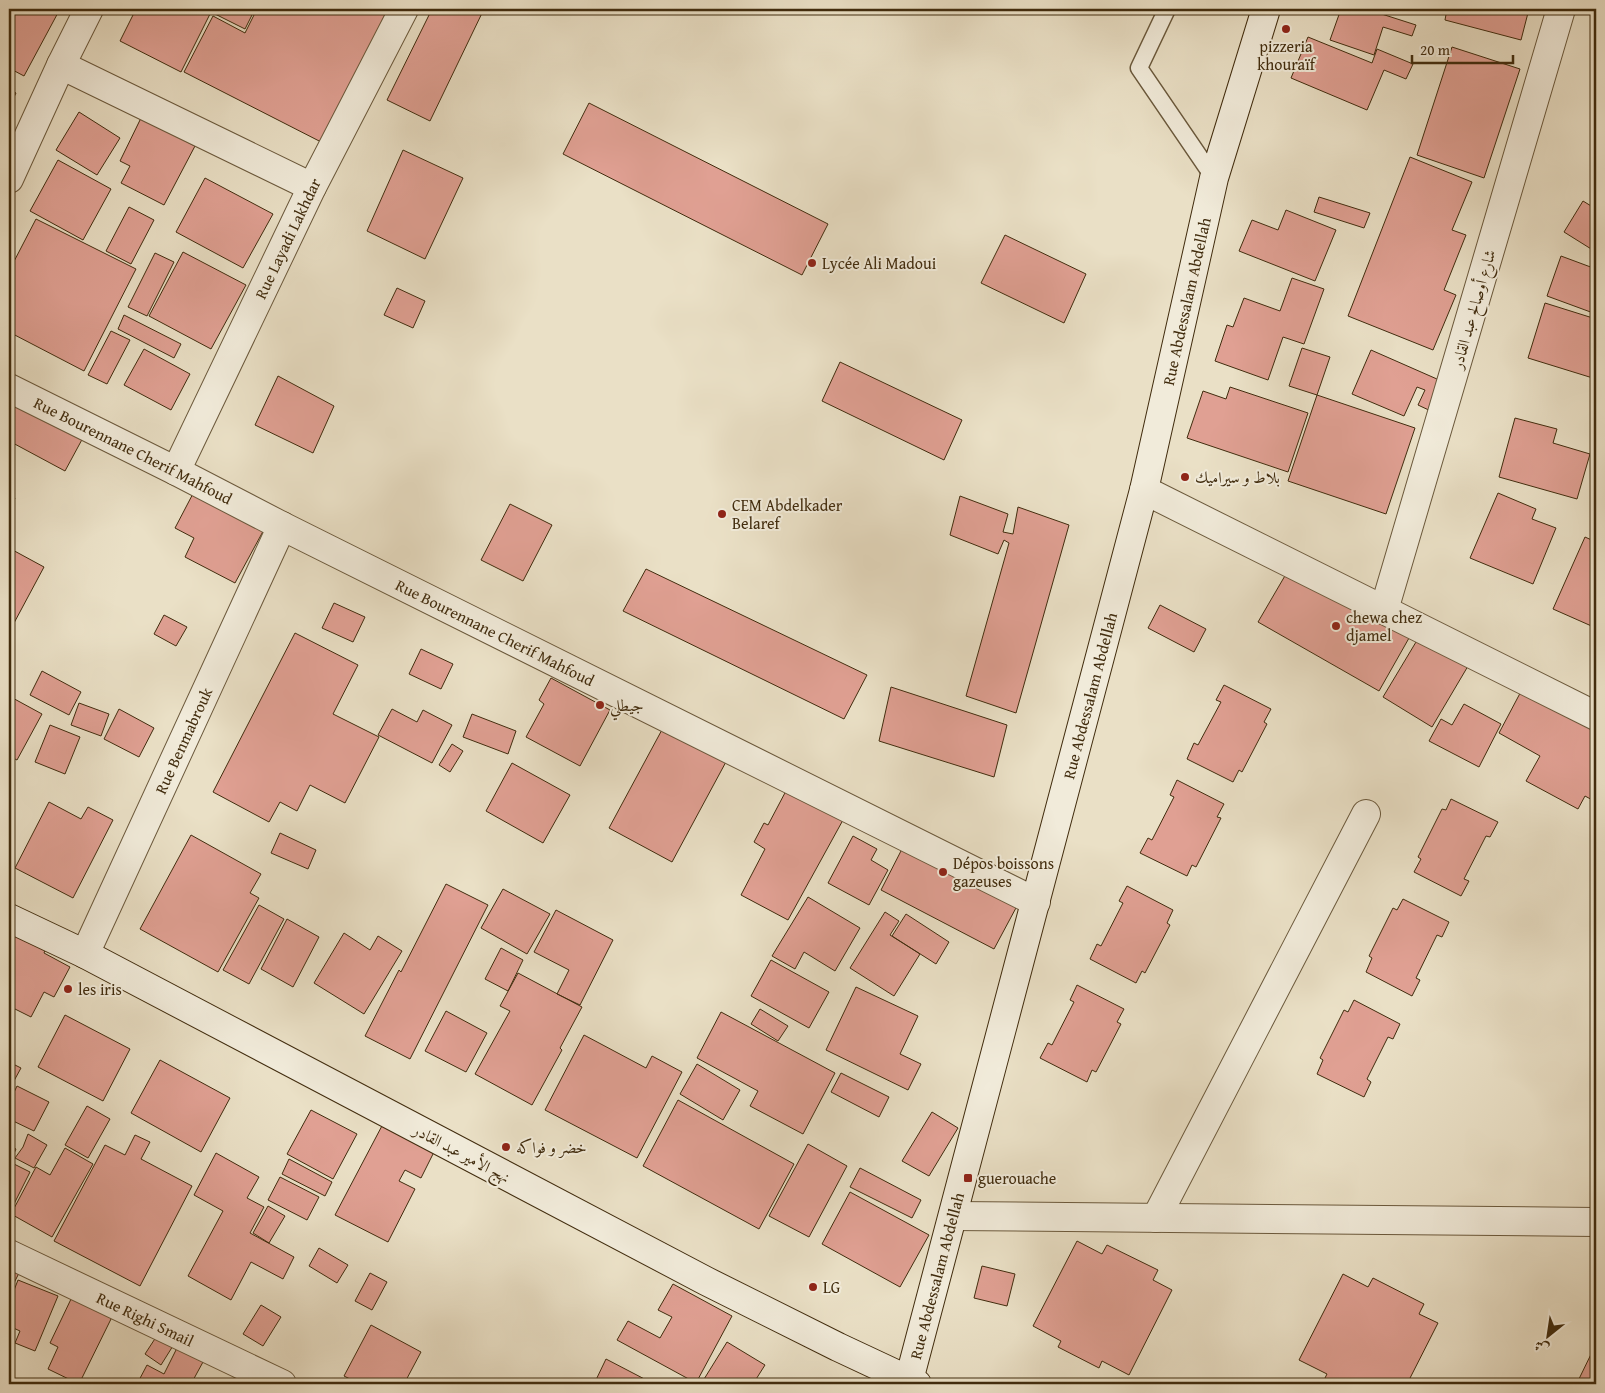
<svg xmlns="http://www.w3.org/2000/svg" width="1605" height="1393" font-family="'Gentium Book Plus',Amiri,serif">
<rect width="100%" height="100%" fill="#eae0c6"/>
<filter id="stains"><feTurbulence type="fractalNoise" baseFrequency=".004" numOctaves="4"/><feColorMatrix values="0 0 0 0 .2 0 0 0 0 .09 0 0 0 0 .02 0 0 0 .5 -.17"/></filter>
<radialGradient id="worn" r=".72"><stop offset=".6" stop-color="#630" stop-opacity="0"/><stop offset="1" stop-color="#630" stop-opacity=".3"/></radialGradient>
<!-- building -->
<path fill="#e0a093" stroke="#412c0e" d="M 9,9 L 60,9 L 24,76 L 9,68 Z
M 136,9 L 255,9 L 245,29 L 211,12 L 181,72 L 120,41 Z
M 257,9 L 395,9 L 327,145 L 184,72 L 213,16 L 245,33 Z
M 432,9 L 484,9 L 430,121 L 387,100 Z
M 1341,9 L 1366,9 L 1416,25 L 1412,36 L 1383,27 L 1374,55 L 1330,40 Z
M 1447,9 L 1529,9 L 1521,40 L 1445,20 Z
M 1308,37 L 1372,63 L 1377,49 L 1413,64 L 1406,79 L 1384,70 L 1367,110 L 1291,78 Z
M 1452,47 L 1520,69 L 1484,178 L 1417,155 Z
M 9,89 L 16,93 L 9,107 Z
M 589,103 L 828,224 L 802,275 L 563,154 Z
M 79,112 L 120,138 L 97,175 L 56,150 Z
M 141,118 L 195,146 L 164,205 L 121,183 L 130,166 L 120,161 Z
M 403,150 L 463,178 L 425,259 L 367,231 Z
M 1410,157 L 1472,182 L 1452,230 L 1466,235 L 1444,290 L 1456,295 L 1433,350 L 1348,316 Z
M 58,160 L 111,189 L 83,240 L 30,211 Z
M 205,178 L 273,214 L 243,268 L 176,232 Z
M 1319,197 L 1370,213 L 1364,228 L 1314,212 Z
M 1583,201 L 1596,209 L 1596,252 L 1564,232 Z
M 129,207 L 154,220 L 131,264 L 106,251 Z
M 1286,210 L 1336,230 L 1315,281 L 1239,251 L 1252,220 L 1278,230 Z
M 36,219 L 136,269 L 84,371 L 9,332 L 9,271 Z
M 1005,235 L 1086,274 L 1064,323 L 981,283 Z
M 183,252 L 246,285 L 211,349 L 149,316 Z
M 155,253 L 174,262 L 147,316 L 128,307 Z
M 1561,256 L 1596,269 L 1596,314 L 1547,296 Z
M 1292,278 L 1324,289 L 1304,344 L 1283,337 L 1268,380 L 1215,361 L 1227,325 L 1233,327 L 1244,298 L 1280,311 Z
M 397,288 L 425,301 L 413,328 L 384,315 Z
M 1545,303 L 1596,319 L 1596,379 L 1528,358 Z
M 124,315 L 181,344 L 174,358 L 118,329 Z
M 111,331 L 130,340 L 107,384 L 88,375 Z
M 1302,348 L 1330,357 L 1317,395 L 1289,386 Z
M 144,349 L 190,374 L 171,410 L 124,385 Z
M 1371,350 L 1446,383 L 1433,412 L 1418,405 L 1425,390 L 1417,387 L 1404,416 L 1352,394 Z
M 840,362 L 962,420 L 944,460 L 822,401 Z
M 278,376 L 334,406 L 313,453 L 255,425 Z
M 1230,387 L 1308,413 L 1288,472 L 1187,438 L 1203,391 L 1226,399 Z
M 9,394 L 85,434 L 65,471 L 11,442 L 9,446 Z
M 1317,395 L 1415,428 L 1386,514 L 1288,481 Z
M 1515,418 L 1557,429 L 1553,443 L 1590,454 L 1577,499 L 1499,477 Z
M 197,486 L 267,524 L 235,583 L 185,557 L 194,538 L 175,528 Z
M 1498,493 L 1536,509 L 1532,519 L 1556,528 L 1533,584 L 1470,558 Z
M 9,495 L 15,498 L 9,511 Z
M 960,496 L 1008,514 L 1003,532 L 1013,534 L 1018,507 L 1069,525 L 1016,713 L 966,696 L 1009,543 L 1004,540 L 998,554 L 950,535 Z
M 510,504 L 552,525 L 523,581 L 481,560 Z
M 1585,537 L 1596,542 L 1596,628 L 1553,609 Z
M 9,548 L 44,567 L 14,623 L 9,620 Z
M 1293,562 L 1413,631 L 1379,691 L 1258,622 Z
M 646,569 L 867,675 L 844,719 L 623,611 Z
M 334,603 L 365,617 L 353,642 L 322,628 Z
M 1160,605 L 1206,629 L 1194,652 L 1148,628 Z
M 164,615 L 187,627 L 176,646 L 154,634 Z
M 1422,632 L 1471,661 L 1432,727 L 1383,697 Z
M 295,633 L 358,665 L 333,714 L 379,737 L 345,803 L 310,785 L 297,811 L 280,802 L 269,822 L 213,792 Z
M 421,649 L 453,664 L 441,689 L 409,674 Z
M 42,671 L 81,692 L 69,715 L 30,695 Z
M 551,678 L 610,710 L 580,766 L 526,737 L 544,704 L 539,700 Z
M 1526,682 L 1596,710 L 1596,802 L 1585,796 L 1578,809 L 1526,781 L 1540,756 L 1499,733 Z
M 1224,685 L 1271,709 L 1264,722 L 1267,724 L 1242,772 L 1239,770 L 1233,782 L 1187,759 L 1194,743 L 1198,745 L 1221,702 L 1216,700 Z
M 891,687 L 1007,725 L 994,777 L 879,741 Z
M 9,696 L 42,714 L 17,760 L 9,756 Z
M 79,703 L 109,714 L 101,736 L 71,725 Z
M 1464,704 L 1501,724 L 1479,767 L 1429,741 L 1441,719 L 1452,725 Z
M 119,709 L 154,728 L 139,757 L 104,739 Z
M 392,709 L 417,722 L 423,710 L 452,725 L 432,763 L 378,735 Z
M 472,714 L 516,731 L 508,754 L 463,737 Z
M 50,725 L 80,737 L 65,774 L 35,762 Z
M 664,726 L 727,760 L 672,862 L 609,828 Z
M 452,744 L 463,751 L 450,772 L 439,765 Z
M 512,763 L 570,795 L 543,843 L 486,811 Z
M 1177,780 L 1224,804 L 1217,817 L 1221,818 L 1196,867 L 1192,865 L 1187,876 L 1140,853 L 1148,838 L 1152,840 L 1174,797 L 1170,795 Z
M 787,789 L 843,820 L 788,920 L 741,895 L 765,849 L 754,842 L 764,823 L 768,825 Z
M 1451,799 L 1498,822 L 1490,837 L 1486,836 L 1464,879 L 1469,881 L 1461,896 L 1414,872 L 1421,859 L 1418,857 L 1442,809 L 1446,810 Z
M 49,802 L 81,819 L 88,807 L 113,820 L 73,898 L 15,868 Z
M 280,833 L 316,850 L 308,869 L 271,853 Z
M 191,835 L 261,874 L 250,893 L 259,898 L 218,972 L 140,929 Z
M 853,836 L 877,849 L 871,860 L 888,870 L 869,905 L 828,883 Z
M 903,847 L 1017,906 L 994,949 L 881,890 Z
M 446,884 L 488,905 L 410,1059 L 365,1036 L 399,970 L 401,972 Z
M 1127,886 L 1173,910 L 1167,923 L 1170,925 L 1145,973 L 1142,971 L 1136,983 L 1090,959 L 1097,944 L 1101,946 L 1123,903 L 1119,901 Z
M 503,889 L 550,914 L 527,954 L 481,928 Z
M 808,897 L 860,928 L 835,971 L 804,952 L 795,969 L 772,956 Z
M 1403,899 L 1449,922 L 1442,937 L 1437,935 L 1416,978 L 1420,980 L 1412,996 L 1366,972 L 1372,958 L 1369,956 L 1393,908 L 1397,910 Z
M 259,905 L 284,919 L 249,984 L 223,970 Z
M 556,910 L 613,940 L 580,1005 L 557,994 L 569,970 L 534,952 Z
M 885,912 L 899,921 L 890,935 L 920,954 L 894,996 L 850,968 Z
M 906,914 L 949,942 L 936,964 L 892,936 Z
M 287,919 L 319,937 L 293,987 L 261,969 Z
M 9,928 L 46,948 L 44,953 L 70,967 L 54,997 L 44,992 L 31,1017 L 13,1008 L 9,1017 Z
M 344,933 L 370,950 L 378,936 L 402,951 L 364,1014 L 314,983 Z
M 501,948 L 523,960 L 508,991 L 485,979 Z
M 771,960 L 829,992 L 809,1028 L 751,996 Z
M 518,973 L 582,1007 L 560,1048 L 562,1050 L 532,1105 L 475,1074 L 510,1011 L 500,1006 Z
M 1077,985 L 1124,1009 L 1117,1022 L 1121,1024 L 1096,1072 L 1092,1070 L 1087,1082 L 1040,1058 L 1048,1043 L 1052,1045 L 1074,1002 L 1070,1000 Z
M 856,987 L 918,1016 L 900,1054 L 921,1064 L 908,1090 L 826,1050 Z
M 1354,1000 L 1400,1024 L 1393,1039 L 1388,1037 L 1367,1079 L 1371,1082 L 1364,1097 L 1317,1074 L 1323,1060 L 1320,1058 L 1344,1010 L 1348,1012 Z
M 760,1009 L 788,1026 L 778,1041 L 751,1024 Z
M 446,1011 L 487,1033 L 466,1072 L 425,1051 Z
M 721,1012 L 835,1073 L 803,1134 L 750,1106 L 758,1091 L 697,1058 Z
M 65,1015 L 130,1049 L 103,1101 L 38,1067 Z
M 584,1035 L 646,1068 L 652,1056 L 682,1072 L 637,1158 L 545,1110 Z
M 160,1060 L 230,1098 L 201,1152 L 131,1113 Z
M 9,1062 L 21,1068 L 9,1090 Z
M 697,1064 L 740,1090 L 723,1120 L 680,1094 Z
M 841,1073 L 889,1097 L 879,1117 L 831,1092 Z
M 17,1086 L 49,1102 L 34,1131 L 9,1119 L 9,1103 Z
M 678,1100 L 794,1164 L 759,1229 L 643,1166 Z
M 87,1106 L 110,1119 L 88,1158 L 65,1145 Z
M 311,1110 L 357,1134 L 333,1179 L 287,1154 Z
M 932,1112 L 958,1128 L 929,1176 L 902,1161 Z
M 384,1122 L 436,1148 L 421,1178 L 405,1170 L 399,1181 L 415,1189 L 388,1242 L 335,1215 Z
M 28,1134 L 47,1145 L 34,1168 L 15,1158 L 23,1147 Z
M 135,1135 L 150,1142 L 141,1159 L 192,1186 L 140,1286 L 54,1241 L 105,1145 L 125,1155 Z
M 808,1144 L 847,1166 L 809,1237 L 769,1216 Z
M 9,1145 L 16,1149 L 10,1162 L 30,1172 L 9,1214 Z
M 65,1148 L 93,1164 L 52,1237 L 11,1214 L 36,1167 L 50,1175 Z
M 216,1153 L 259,1177 L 247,1198 L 264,1207 L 250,1233 L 294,1257 L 283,1279 L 251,1262 L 231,1300 L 188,1276 L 223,1211 L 194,1195 Z
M 289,1159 L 332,1182 L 325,1196 L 282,1174 Z
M 860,1168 L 921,1200 L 912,1218 L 850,1187 Z
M 280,1177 L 319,1197 L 307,1220 L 268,1200 Z
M 850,1192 L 929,1235 L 900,1287 L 822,1244 Z
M 268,1206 L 285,1216 L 269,1243 L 253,1233 Z
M 1077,1241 L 1102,1254 L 1107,1245 L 1158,1270 L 1153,1280 L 1172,1290 L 1129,1375 L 1102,1361 L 1099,1368 L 1058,1347 L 1061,1341 L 1033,1326 Z
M 319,1248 L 348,1265 L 337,1283 L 309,1266 Z
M 9,1265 L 20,1271 L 9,1293 Z
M 982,1266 L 1015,1274 L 1007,1306 L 974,1298 Z
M 370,1273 L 387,1282 L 372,1310 L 355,1301 Z
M 1343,1274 L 1368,1287 L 1373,1278 L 1424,1304 L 1419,1314 L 1438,1323 L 1407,1384 L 1332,1384 L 1324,1380 L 1327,1374 L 1299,1360 Z
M 18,1280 L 58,1296 L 35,1351 L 15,1343 L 20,1331 L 9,1326 L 9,1303 Z
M 673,1284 L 732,1316 L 696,1383 L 617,1340 L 628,1321 L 660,1338 L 672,1317 L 658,1310 Z
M 72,1297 L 112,1317 L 79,1384 L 48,1369 L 58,1347 L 50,1343 Z
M 261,1305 L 281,1317 L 263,1346 L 243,1334 Z
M 371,1325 L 421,1352 L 404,1384 L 360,1384 L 344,1376 Z
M 160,1331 L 176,1341 L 161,1365 L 145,1354 Z
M 727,1342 L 765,1365 L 753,1384 L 701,1384 Z
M 1596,1344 L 1596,1384 L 1579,1384 L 1577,1383 Z
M 177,1348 L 203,1362 L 191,1384 L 137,1384 L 147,1365 L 164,1374 Z
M 606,1359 L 654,1384 L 594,1384 Z
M 236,1374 L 255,1384 L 231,1384 Z"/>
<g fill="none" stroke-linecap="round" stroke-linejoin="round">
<!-- service casing -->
<g stroke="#6b593c" stroke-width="19">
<path id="service" d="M 1167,9 L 1139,68 L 1214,178"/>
</g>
<!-- minor casing -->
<g stroke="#6b593c" stroke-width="30">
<g id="minor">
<path d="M 61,65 L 312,187"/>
<path d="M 9,179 L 61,65 L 89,9"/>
<path id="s1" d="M 9,388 L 176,471 L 282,526 L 1036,902"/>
<path id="s2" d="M 176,471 L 312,187 L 404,9"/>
<path d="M 1384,610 L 1561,9"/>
<path id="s3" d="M 85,954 L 282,526"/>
<path d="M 953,1216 L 1596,1222"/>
<path d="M 1156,1218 L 1366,814"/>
<path id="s4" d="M 9,1254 L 282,1384"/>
</g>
</g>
<!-- tertiary casing -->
<g stroke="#6b593c" stroke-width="30">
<path id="tertiary" d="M 1144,490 L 1596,716"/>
</g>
<!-- secondary casing -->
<g stroke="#412c0e" stroke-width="30">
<g id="secondary">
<path d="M 9,918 L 85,954 L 706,1281 L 838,1347 L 917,1384"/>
<path id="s5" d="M 908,1384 L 1144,490 L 1214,178 L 1266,9"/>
</g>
</g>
<!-- service -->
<use href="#service" stroke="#f1ebda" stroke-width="16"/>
<!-- minor -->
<use href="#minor" stroke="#f1ebda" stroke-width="28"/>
<!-- tertiary -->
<use href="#tertiary" stroke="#f1ebda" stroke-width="28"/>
<!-- secondary -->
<use href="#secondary" stroke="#f1ebda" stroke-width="28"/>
</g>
<!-- markers -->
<g fill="#8f2418" stroke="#f1ebda" stroke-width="2">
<circle cx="1286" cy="29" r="5"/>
<circle cx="812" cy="263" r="5"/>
<circle cx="1185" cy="477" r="5"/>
<circle cx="722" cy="514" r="5"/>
<circle cx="1336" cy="626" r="5"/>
<circle cx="600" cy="705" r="5"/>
<circle cx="943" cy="872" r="5"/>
<circle cx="68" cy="989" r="5"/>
<circle cx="506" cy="1147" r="5"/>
<rect x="963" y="1173" width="10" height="10" rx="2.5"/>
<circle cx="813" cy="1287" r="5"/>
</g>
<g text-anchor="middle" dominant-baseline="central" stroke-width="4" stroke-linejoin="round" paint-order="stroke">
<!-- poi labels -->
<g font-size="16" fill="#412c0e" stroke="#f1ebda" text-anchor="start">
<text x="1286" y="46" text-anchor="middle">pizzeria<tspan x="1286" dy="18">khouraïf</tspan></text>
<text x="822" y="263">Lycée Ali Madoui</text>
<text x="1195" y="477">بلاط و سيراميك</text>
<text x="732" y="505">CEM Abdelkader<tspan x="732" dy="18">Belaref</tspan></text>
<text x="1346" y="617">chewa chez<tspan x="1346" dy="18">djamel</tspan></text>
<text x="610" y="705">جيطلي</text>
<text x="953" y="863">Dépos boissons<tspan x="953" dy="18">gazeuses</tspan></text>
<text x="78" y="989">les iris</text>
<text x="516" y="1147">خضر و فواكه</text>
<text x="978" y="1178">guerouache</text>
<text x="823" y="1287">LG</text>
</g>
<!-- street labels -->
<g font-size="16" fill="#412c0e" stroke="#f1ebda">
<text stroke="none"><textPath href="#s2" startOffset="258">Rue Layadi Lakhdar</textPath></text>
<text stroke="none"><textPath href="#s5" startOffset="1118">Rue Abdessalam Abdellah</textPath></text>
<text transform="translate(1473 309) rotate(-74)">شارع أوصالح عبد القادر</text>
<text stroke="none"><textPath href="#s1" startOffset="139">Rue Bourennane Cherif Mahfoud</textPath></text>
<text stroke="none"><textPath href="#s1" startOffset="544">Rue Bourennane Cherif Mahfoud</textPath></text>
<text stroke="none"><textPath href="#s5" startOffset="712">Rue Abdessalam Abdellah</textPath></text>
<text stroke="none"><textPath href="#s3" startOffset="235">Rue Benmabrouk</textPath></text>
<text transform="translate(462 1153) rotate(28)">نهج الأمير عبد القادر</text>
<text stroke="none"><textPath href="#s5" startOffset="112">Rue Abdessalam Abdellah</textPath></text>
<text stroke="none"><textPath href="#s4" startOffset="151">Rue Righi Smail</textPath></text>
</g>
</g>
<!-- margin -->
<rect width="1605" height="1393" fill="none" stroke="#eae0c6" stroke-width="30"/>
<rect x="10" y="10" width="1585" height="1373" fill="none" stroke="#412c0e" stroke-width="2.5"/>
<rect x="15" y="15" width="1575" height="1363" fill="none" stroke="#412c0e"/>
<!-- north arrow -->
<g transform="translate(1548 1336) rotate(210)" stroke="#f1ebda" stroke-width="4" paint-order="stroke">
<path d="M0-4L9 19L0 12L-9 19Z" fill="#412c0e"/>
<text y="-8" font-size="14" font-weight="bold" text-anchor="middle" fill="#412c0e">ش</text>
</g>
<!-- scale -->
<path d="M1412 55v8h101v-8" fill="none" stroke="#412c0e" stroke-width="2.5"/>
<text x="1420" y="55" font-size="15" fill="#412c0e" stroke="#f1ebda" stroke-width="4" paint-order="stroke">20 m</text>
<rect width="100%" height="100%" filter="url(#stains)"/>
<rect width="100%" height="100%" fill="url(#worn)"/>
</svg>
